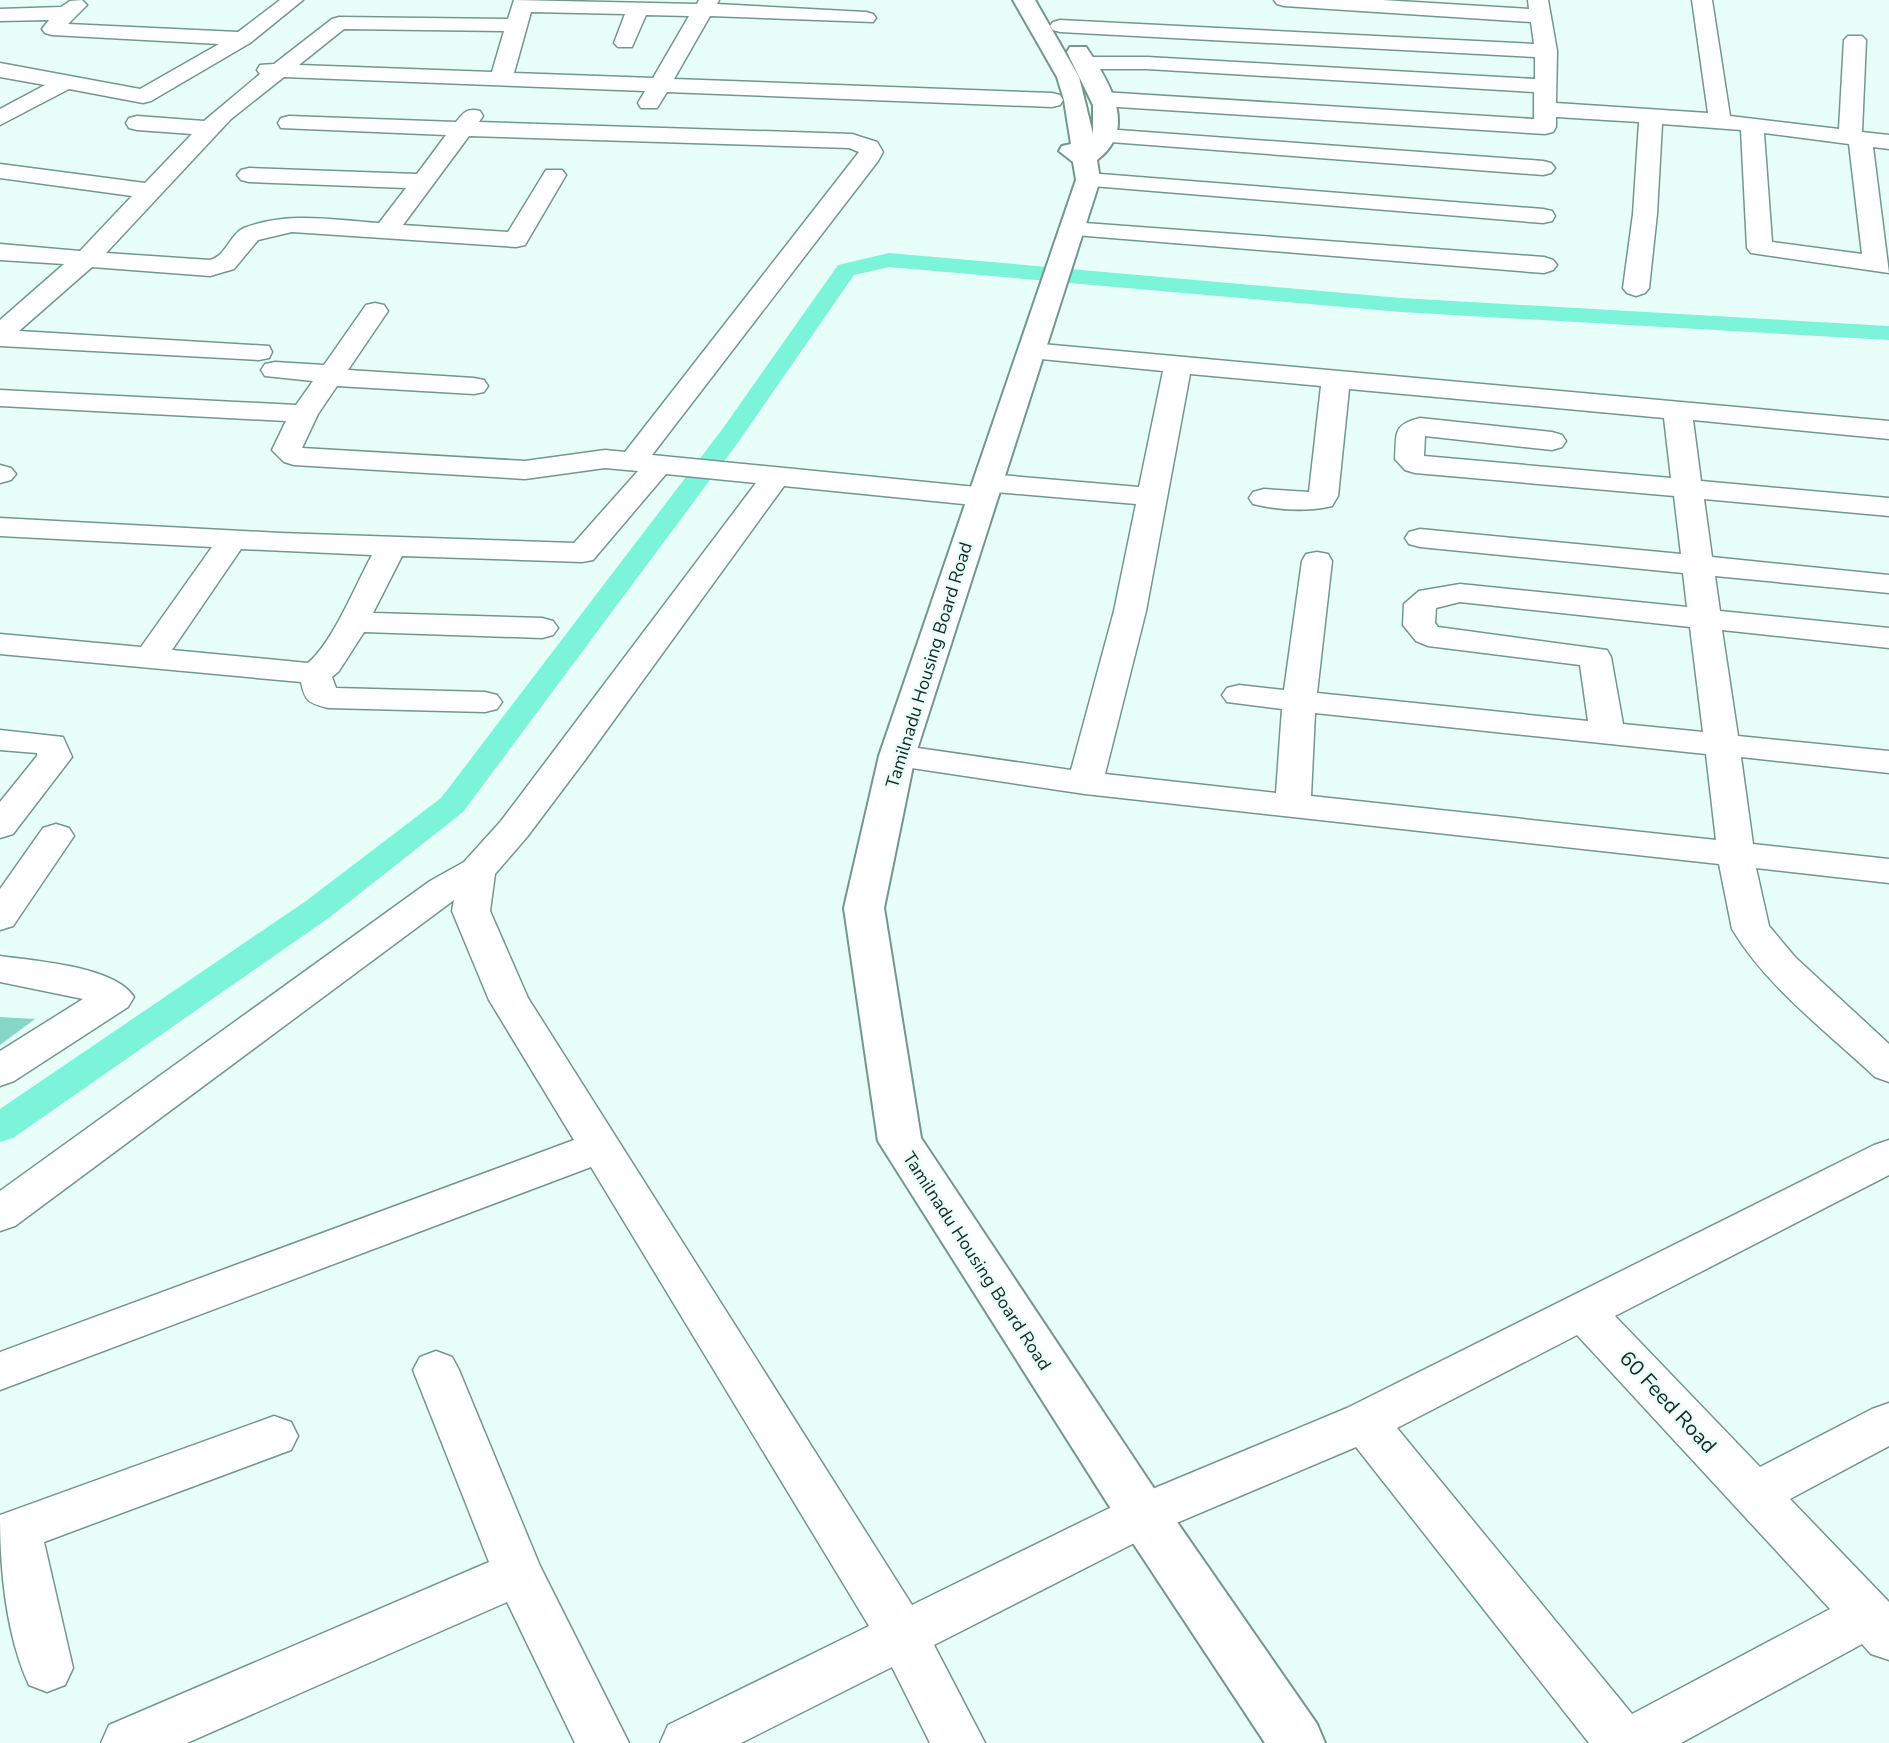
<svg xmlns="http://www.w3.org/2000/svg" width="1889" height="1743" font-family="'Nunito Sans',sans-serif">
<rect width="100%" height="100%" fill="#e7fff8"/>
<!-- green -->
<path fill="#84d7c4" d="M 0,1017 L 35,1019 L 0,1045 Z"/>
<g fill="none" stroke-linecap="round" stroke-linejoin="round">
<!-- canal -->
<path fill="#7cf4d9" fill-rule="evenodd" d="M 889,253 L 1401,298 L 1889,326 L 1889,340 L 1401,312 L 889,267 L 854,275 L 739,441 L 463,812 L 330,917 L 13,1138 L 0,1142 L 0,1109 L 306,901 L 441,798 L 721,431 L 838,265 Z"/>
<!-- street casing -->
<g stroke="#72978e" stroke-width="3">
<path id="street" d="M 82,0 L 87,5 L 68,24 L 238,32 L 280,0 L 303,0 L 250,43 L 151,101 L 143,103 L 69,89 L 0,125 L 0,109 L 45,85 L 0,77 L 0,63 L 140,89 L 219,44 L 52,35 L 45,33 L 42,29 L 49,20 L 0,21 L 0,9 L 61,7 L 70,1 Z
M 514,0 L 697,4 L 699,0 L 719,0 L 717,4 L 866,12 L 873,14 L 876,18 L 873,22 L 710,16 L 674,79 L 1052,93 L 1060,95 L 1063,100 L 1060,105 L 1052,107 L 667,92 L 657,108 L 641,108 L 638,103 L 645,91 L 284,77 L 231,119 L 106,253 L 210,260 C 226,256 230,234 244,228 C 287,211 335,220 379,223 L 406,188 L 249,182 L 241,180 L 237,175 L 241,170 L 249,168 L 417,174 L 446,135 L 281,128 L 278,123 L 281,118 L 289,116 L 456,122 C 464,112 467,108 480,111 L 483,116 L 479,122 L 852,134 L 877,142 L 883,152 L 878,161 L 652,455 L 976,487 L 973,483 L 978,477 L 988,474 L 1139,487 L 1163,371 L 1021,357 L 1018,351 L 1021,345 L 1031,343 L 1889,421 L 1889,439 L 1693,420 L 1701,481 L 1889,498 L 1889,516 L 1704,499 L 1712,557 L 1889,575 L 1889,593 L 1715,576 L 1720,611 L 1889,628 L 1889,648 L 1722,630 L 1738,736 L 1889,751 L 1889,773 L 1741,757 L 1753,844 L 1889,859 L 1889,883 L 1756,868 L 1769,926 L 1795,957 L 1889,1044 L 1889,1082 L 1875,1077 C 1826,1031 1767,987 1732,929 L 1719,864 L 1085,794 L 885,764 L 880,756 L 885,748 L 897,745 L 1071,770 L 1114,611 L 1136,504 L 995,492 L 998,497 L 994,503 L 983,506 L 784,486 L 585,760 L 527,837 L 495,874 L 490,911 L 528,998 L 912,1605 L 1126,1500 L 1347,1408 L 1874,1145 L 1889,1140 L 1889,1175 L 1615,1316 L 1760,1467 L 1872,1409 L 1889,1403 L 1889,1446 L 1790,1499 L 1889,1602 L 1889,1660 L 1871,1654 L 1862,1644 L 1681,1743 L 1589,1743 L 1356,1447 L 1160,1530 L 934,1645 L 985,1743 L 930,1743 L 892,1667 L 741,1743 L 660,1743 L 668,1725 L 869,1626 L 591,1167 L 0,1390 L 0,1352 L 574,1140 L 489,1000 L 452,911 L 454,900 L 15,1226 L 0,1231 L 0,1191 L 430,881 L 464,862 L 501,821 L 756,483 L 666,474 L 593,560 L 582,562 L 402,556 L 373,613 L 542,618 L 553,621 L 558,628 L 553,635 L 542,638 L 364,632 L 339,671 L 332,677 L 336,688 L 485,692 L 497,695 L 502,702 L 497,709 L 485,712 L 328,708 C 308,703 305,701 301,682 L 0,654 L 0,634 L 141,647 L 212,547 L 0,536 L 0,518 L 280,533 L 574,543 L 638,471 L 605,468 L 525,479 L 294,465 L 284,462 L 272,450 L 286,421 L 0,406 L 0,390 L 296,405 L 313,381 L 265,376 L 261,370 L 265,364 L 275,362 L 324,365 L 366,305 L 375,303 L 384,305 L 388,311 L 348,370 L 474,378 L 484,380 L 488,386 L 484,392 L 474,394 L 337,386 L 318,414 L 302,448 L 525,461 L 605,450 L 625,452 L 859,152 L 849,148 L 469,136 L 403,225 L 508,232 L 546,170 L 562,170 L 566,175 L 525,245 L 516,247 L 292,232 L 258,240 L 234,269 L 210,276 L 92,267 L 19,331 L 269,346 L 272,352 L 269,358 L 259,360 L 0,346 L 0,320 L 64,264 L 0,260 L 0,244 L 80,251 L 132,196 L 0,178 L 0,164 L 145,183 L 192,134 L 137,130 L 129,128 L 126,123 L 129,118 L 137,116 L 204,121 L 260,74 L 257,70 L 260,65 L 274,64 L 332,19 L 339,17 L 508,19 ZM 531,12 L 625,14 L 614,43 L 618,47 L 632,47 L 646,15 L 689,16 L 653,78 L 514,73 ZM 344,29 L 504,31 L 492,72 L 299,65 ZM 1190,374 L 1321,386 L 1309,492 L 1264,489 L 1253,492 L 1249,498 L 1253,504 C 1278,510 1307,512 1332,506 L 1338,496 L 1349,389 L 1664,418 L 1671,478 L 1424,456 L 1425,436 L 1552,450 L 1562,447 L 1566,441 L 1562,435 L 1552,432 L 1420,418 C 1392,425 1397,433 1395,459 L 1405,470 L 1415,473 L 1674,496 L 1681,554 L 1420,529 L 1409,532 L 1405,538 L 1409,544 L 1420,547 L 1683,573 L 1687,607 L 1460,584 L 1419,591 L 1404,604 L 1403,625 L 1416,641 L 1428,646 L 1580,665 L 1588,721 L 1317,693 L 1332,561 L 1328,554 L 1317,552 L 1306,554 L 1302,561 L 1284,690 L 1239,685 L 1227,688 L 1222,695 L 1227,702 L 1282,709 L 1276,793 L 1105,774 L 1146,611 ZM 241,549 L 372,555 C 355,586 333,642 308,663 L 172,650 ZM 1460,602 L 1690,627 L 1703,732 L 1623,724 L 1611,657 L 1607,650 L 1438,627 L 1435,623 L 1436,608 ZM 1315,713 L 1706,754 L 1716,840 L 1311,796 ZM 1577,1335 L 1830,1609 L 1632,1714 L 1397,1428 Z
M 1274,0 L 1382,0 L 1529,9 L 1528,0 L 1548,0 L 1557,51 L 1556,103 L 1708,113 L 1692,0 L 1712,0 L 1730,116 L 1839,129 L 1844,40 L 1848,36 L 1862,36 L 1866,40 L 1862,132 L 1889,135 L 1889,149 L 1873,147 L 1889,273 L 1751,253 L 1747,248 L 1741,130 L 1662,124 L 1657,214 L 1649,288 L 1645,293 L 1636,296 L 1627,293 L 1623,288 L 1633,214 L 1639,122 L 1556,117 L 1556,127 L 1553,132 L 1545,134 L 1102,106 L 1094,104 L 1091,99 L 1094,94 L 1102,92 L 1534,119 L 1534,92 L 1147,69 L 1084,69 L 1076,68 L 1073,63 L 1076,58 L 1084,57 L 1147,57 L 1535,79 L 1535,57 L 1060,32 L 1053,30 L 1050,26 L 1053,22 L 1060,20 L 1534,44 L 1531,22 L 1284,6 L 1277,4 ZM 1764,133 L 1849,144 L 1862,254 L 1772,242 Z
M 1105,129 L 1543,161 L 1551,163 L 1555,168 L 1551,173 L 1543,175 L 1097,141 L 1094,136 L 1097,131 Z
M 1088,173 L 1543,209 L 1552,211 L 1555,216 L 1552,221 L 1543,223 L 1080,185 L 1076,180 L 1080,175 Z
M 1071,222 L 1544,257 L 1553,260 L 1557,265 L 1553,270 L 1544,273 L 1062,234 L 1059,229 L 1062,224 Z
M 0,465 L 11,468 L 16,474 L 11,480 L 0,483 Z
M 0,730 L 63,737 L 72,757 L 13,834 L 0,838 L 0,802 L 37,756 L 37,753 L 0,750 Z
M 56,824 L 69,828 L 74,836 L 13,926 L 0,930 L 0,889 L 43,828 Z
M 0,956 C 34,961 115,966 134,997 L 128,1007 L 14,1081 L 0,1086 L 0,1051 L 83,999 L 0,982 Z
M 436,1351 L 452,1357 L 459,1370 L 540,1566 L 629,1743 L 575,1743 L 507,1602 L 187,1743 L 101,1743 L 109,1725 L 489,1562 L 413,1370 L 420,1357 Z
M 274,1416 L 291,1422 L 298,1436 L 291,1450 L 44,1542 L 73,1668 L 65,1685 L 47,1692 L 29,1685 C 6,1635 0,1569 0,1515 Z"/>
</g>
<!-- secondary casing -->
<g stroke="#72978e" stroke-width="4">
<path id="secondary" d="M 1013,0 L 1035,0 L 1079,77 L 1093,134 L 1093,105 L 1067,52 L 1070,47 L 1086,47 C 1109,81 1139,129 1097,160 L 1100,180 L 915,756 L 884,908 L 921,1138 L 1161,1499 L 1317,1724 L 1325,1743 L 1265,1743 L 1125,1531 L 878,1141 L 844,908 L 879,756 L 1076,180 L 1073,162 L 1059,151 L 1062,146 L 1071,144 L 1064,100 L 1057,77 Z"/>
</g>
<!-- street -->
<use href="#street" fill="#fff" fill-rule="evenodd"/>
<!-- secondary -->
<use href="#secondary" fill="#fff" fill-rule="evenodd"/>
</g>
<g text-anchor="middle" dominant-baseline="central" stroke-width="5" stroke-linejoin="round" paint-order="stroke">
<!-- street labels -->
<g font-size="18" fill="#192824" stroke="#e7fff8">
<text transform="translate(929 665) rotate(-73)">Tamilnadu Housing Board Road</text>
<text transform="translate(977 1261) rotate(57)">Tamilnadu Housing Board Road</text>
</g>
<!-- near-street labels -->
<g font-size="21" fill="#192824" stroke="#e7fff8">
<text transform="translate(1668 1402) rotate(47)">60 Feed Road</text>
</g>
</g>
</svg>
